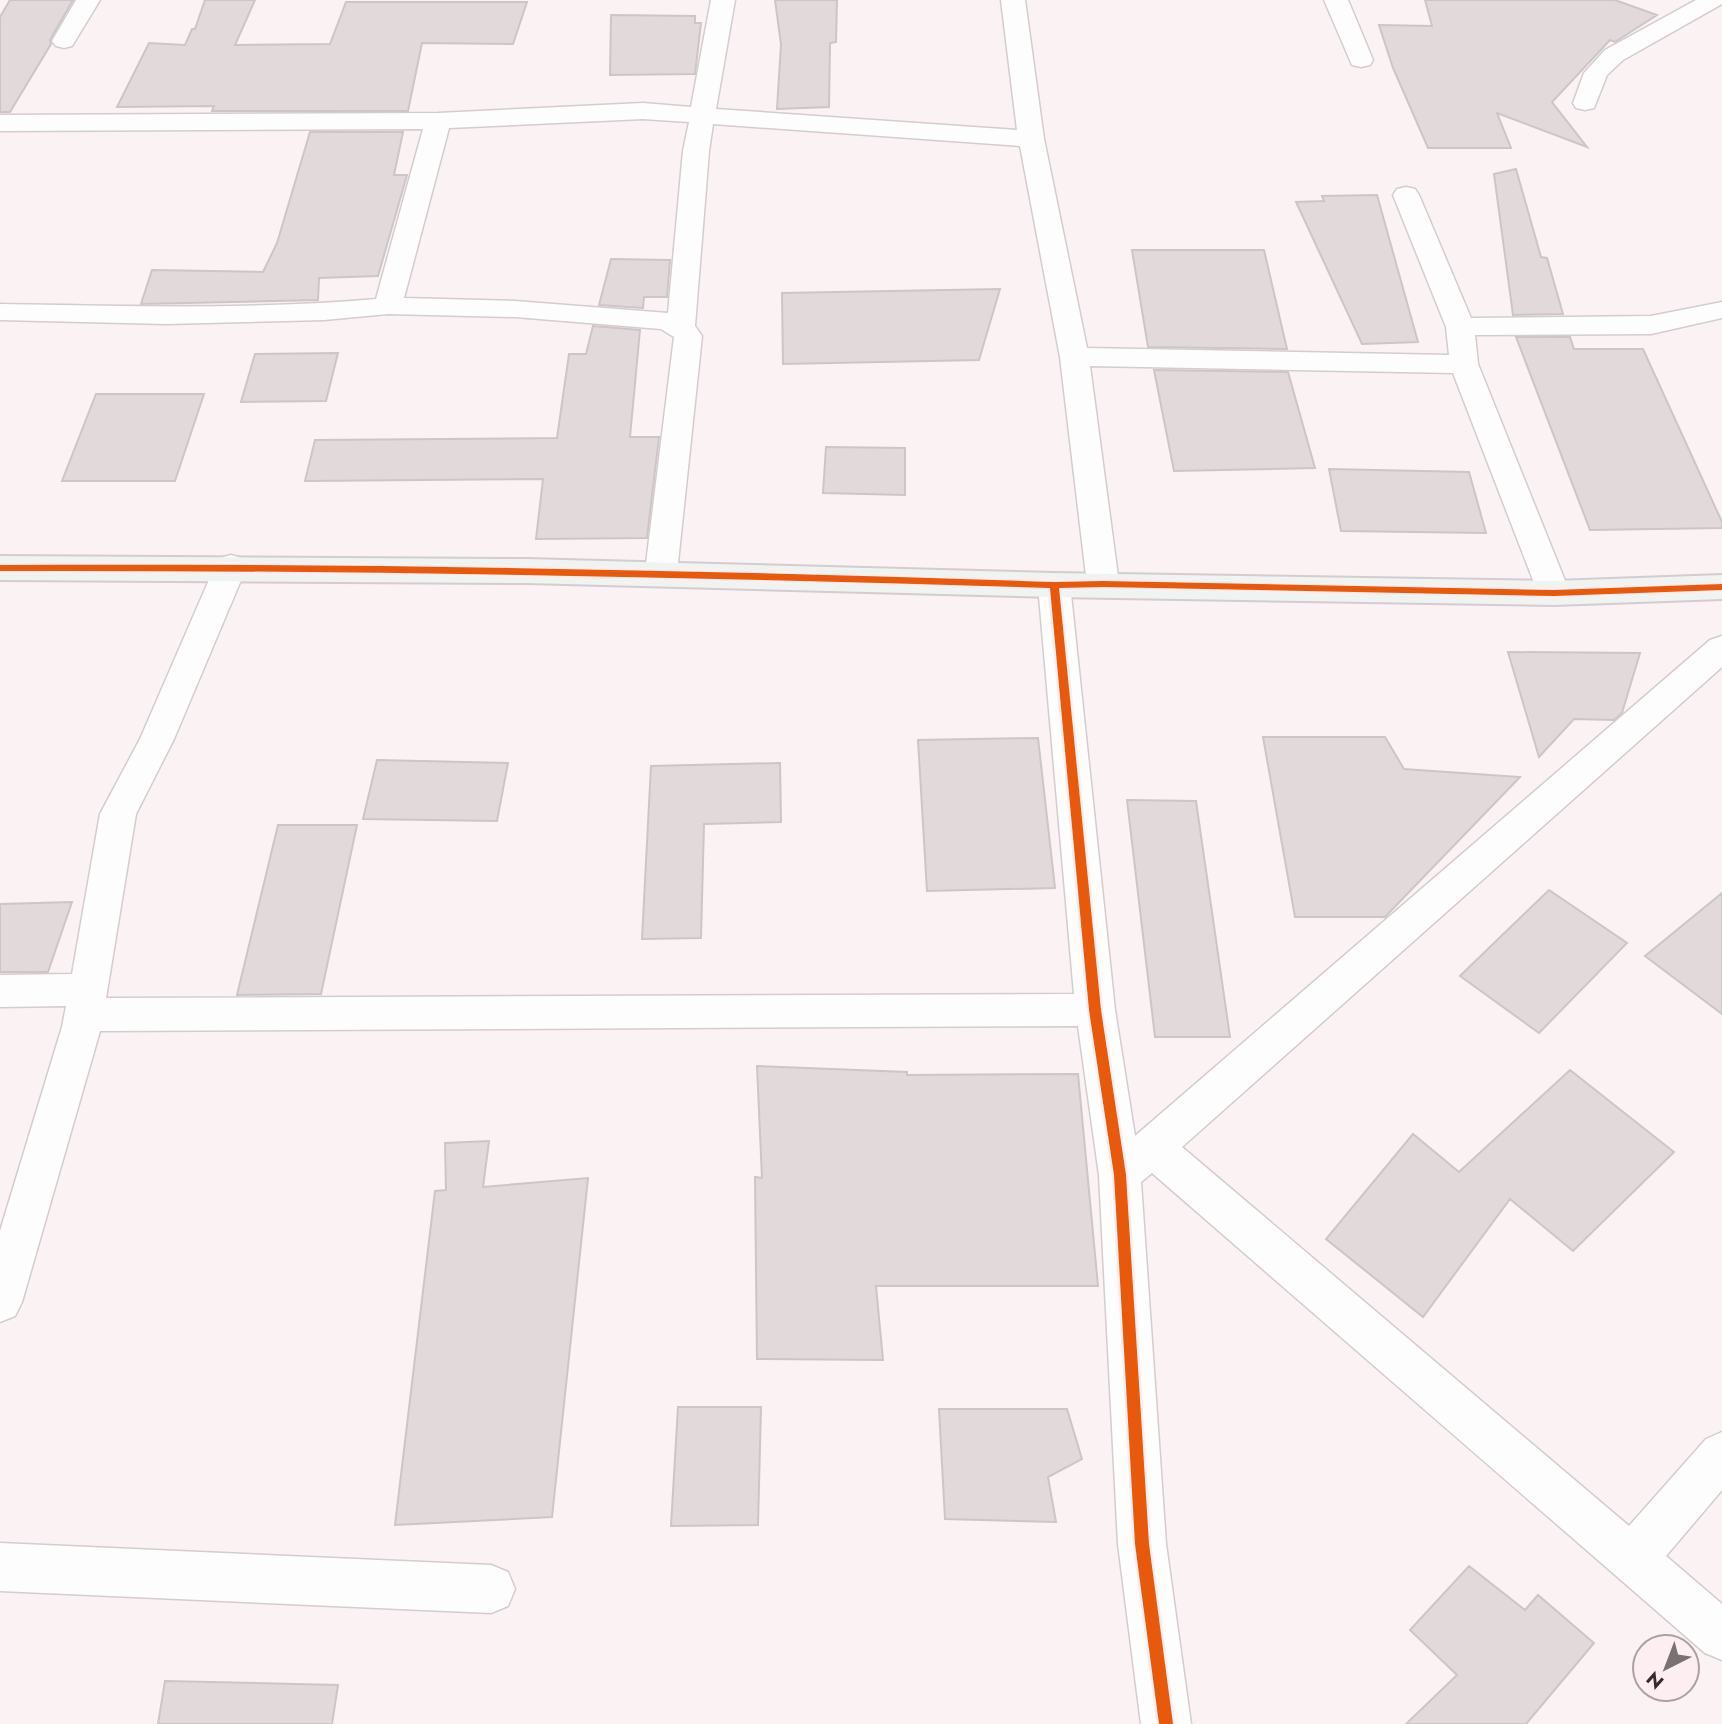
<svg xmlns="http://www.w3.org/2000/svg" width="1722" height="1724" font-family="Jost,sans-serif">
<rect width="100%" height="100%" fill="#faf2f3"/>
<!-- building -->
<path fill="#e2d9db" stroke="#cdc5c6" stroke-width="2" d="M 10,0 L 73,0 L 50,40 L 51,44 L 10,112 L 0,112 L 0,17 Z
M 205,0 L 255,0 L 235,45 L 330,44 L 346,2 L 527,2 L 513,44 L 422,43 L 408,111 L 212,111 L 214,106 L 117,107 L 149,43 L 185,45 L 192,29 L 195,29 Z
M 775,0 L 837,0 L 836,42 L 830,43 L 829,107 L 777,109 L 781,44 Z
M 1425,0 L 1615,0 L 1657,15 L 1615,42 L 1610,40 L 1552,102 L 1587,147 L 1497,113 L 1511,148 L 1428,148 L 1393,68 L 1379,25 L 1432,26 Z
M 611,15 L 695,16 L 695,23 L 701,23 L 695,74 L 610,75 Z
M 310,132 L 403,132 L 394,175 L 407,175 L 378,276 L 319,278 L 318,300 L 141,304 L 152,270 L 263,272 L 277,243 Z
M 1516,169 L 1541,257 L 1547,258 L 1563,314 L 1513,315 L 1494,174 Z
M 1377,195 L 1418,342 L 1362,344 L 1296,202 L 1324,201 L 1322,196 Z
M 1132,250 L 1264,250 L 1287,349 L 1148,347 Z
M 611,259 L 670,260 L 667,297 L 644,297 L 643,308 L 599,305 Z
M 1000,289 L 979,360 L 783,364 L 782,293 Z
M 593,326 L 640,330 L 630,437 L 659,437 L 647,538 L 536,539 L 543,479 L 305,481 L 315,440 L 557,438 L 569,354 L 586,354 Z
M 1516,337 L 1570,337 L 1574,349 L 1643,349 L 1722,522 L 1722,528 L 1590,530 Z
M 338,353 L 326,401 L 241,402 L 255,354 Z
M 1154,370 L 1288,372 L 1315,468 L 1174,471 Z
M 96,394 L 204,394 L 175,481 L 62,481 Z
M 826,447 L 905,448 L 905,495 L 823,493 Z
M 1329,469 L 1469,472 L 1486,533 L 1341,531 Z
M 1508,652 L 1640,653 L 1622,713 L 1614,720 L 1574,719 L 1539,757 Z
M 1263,737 L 1385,737 L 1404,769 L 1520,777 L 1385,917 L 1295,917 Z
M 1038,738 L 1055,888 L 927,891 L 918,740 Z
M 377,760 L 508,763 L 497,821 L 363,819 Z
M 780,763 L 781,822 L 704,824 L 701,938 L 642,939 L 651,766 Z
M 1127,800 L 1196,801 L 1230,1037 L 1155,1037 Z
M 278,825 L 357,825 L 321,994 L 237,995 Z
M 1549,890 L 1627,943 L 1539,1033 L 1460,976 Z
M 1722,893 L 1722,1014 L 1645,956 Z
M 72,902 L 48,972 L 0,972 L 0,904 Z
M 757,1066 L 907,1072 L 907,1075 L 1078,1074 L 1098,1286 L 876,1286 L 883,1360 L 757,1359 L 755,1177 L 762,1178 Z
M 1570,1070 L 1674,1152 L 1573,1251 L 1510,1199 L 1423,1317 L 1326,1239 L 1413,1134 L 1459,1172 Z
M 489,1141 L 483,1187 L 588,1178 L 552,1517 L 395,1525 L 435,1191 L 446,1190 L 445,1143 Z
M 678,1407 L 761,1407 L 758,1525 L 671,1526 Z
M 939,1409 L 1067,1409 L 1082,1459 L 1048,1477 L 1056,1522 L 945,1519 Z
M 1469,1566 L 1525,1610 L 1538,1595 L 1594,1643 L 1526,1724 L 1406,1724 L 1457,1675 L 1410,1630 Z
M 165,1681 L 338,1685 L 332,1724 L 158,1724 Z"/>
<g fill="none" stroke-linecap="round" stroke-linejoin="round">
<!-- street casing -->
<g stroke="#d4ccce" stroke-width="3">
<path id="street" d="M 76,0 L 100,0 L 72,46 L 64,48 L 56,46 L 52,41 Z
M 711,0 L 735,0 L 716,109 L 1017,130 L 1001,0 L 1025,0 L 1044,139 L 1087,348 L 1449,355 L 1446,327 L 1393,195 L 1397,189 L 1406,187 L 1415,189 L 1419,195 L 1471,318 L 1651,316 L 1722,302 L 1722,318 L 1651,334 L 1475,335 L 1478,364 L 1570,593 L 1566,601 L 1554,604 L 1542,601 L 1538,593 L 1453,373 L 1090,366 L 1119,584 L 1114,592 L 1103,595 L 1092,592 L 1087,584 L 1060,357 L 1020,146 L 713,124 L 709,151 L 695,326 L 702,336 L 677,572 L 672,580 L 661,583 L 650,580 L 645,572 L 674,337 L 661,329 L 515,317 L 388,314 L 324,320 L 166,324 L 0,320 L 0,304 C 125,306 251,310 376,299 L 423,129 L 0,131 L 0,115 L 438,113 L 643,103 L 691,107 ZM 643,119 L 689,122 L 683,151 L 668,313 L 515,301 L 404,298 L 449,128 Z
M 1324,0 L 1348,0 L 1373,60 L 1370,65 L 1361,67 L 1352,65 Z
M 1696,0 L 1722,0 L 1722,4 L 1623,60 L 1607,75 L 1594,108 L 1585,110 L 1576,108 L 1573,103 L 1584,73 L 1605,50 Z
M 231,555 L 242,558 L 247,566 L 174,739 L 136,814 L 106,998 L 1074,994 L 1038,585 L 1043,577 L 1054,574 L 1065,577 L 1070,585 L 1115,1010 L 1135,1136 L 1710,640 L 1722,636 L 1722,667 L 1182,1147 L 1629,1526 L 1706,1439 L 1722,1432 L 1722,1490 L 1666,1556 L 1722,1604 L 1722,1660 L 1705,1653 L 1152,1173 L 1141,1182 L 1166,1544 L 1191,1724 L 1141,1724 L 1118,1544 L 1099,1175 L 1078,1026 L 100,1031 L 22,1302 L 15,1316 L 0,1322 L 0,1231 L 62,1027 L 66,1006 L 0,1007 L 0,975 L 72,974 L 100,814 L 140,739 L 215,566 L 220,558 Z
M 0,1543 L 491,1565 L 508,1572 L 515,1589 L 508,1606 L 491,1613 L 0,1591 Z"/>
</g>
<!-- secondary casing -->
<g stroke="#d4ccce" stroke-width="4">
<path id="secondary" d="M 0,556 L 527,559 L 1054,573 L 1554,581 L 1722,575 L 1722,599 L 1554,605 L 1054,597 L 527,583 L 0,580 Z"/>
</g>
<!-- street -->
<use href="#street" fill="#fefdfd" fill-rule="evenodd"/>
<!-- secondary -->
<use href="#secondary" fill="#eff3f2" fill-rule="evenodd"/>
<!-- cycleway casing -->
<g stroke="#fdeef1" stroke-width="5">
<path id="cycleway" d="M 0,565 C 352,563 703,570 1054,582 L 1103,581 L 1554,590 L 1722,584 L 1722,590 L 1554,596 L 1103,587 L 1059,588 L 1101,1010 L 1126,1175 L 1149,1544 L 1173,1724 L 1159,1724 L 1135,1544 L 1114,1175 L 1089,1010 L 1050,588 C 700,577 350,570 0,571 Z"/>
</g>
<!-- cycleway -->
<use href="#cycleway" fill="#e8590c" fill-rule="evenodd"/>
</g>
<!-- north arrow -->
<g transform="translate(1666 1668) rotate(222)"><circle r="33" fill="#fdeef1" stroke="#ada0a3" stroke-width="2"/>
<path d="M0-5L12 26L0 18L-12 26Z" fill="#7a7172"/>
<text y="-10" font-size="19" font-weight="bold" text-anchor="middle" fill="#352b2d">N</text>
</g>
</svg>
